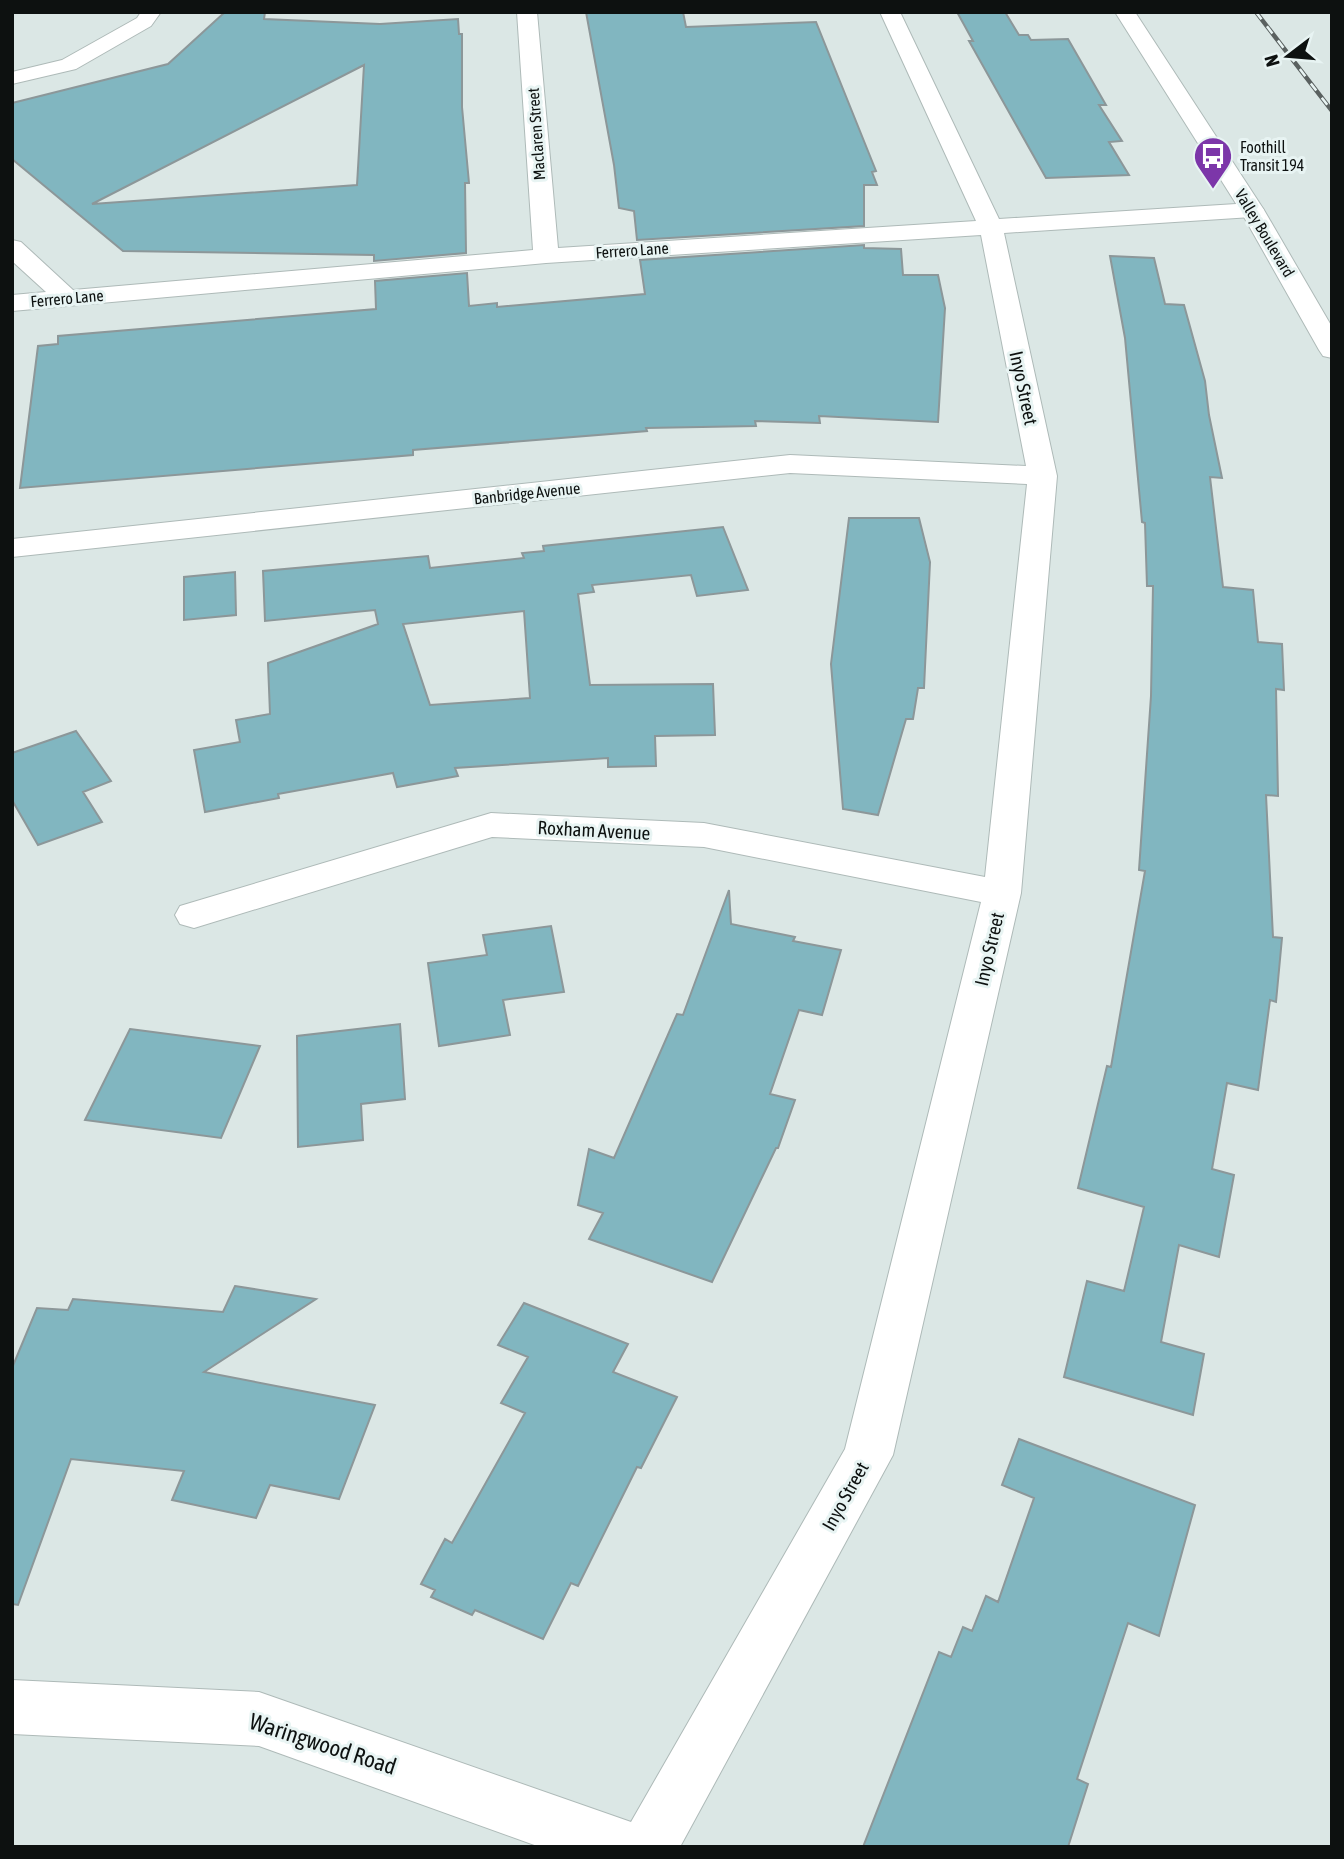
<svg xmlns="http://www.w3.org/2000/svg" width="1344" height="1859" font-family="'Asap Condensed',sans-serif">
<rect width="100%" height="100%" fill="#dbe7e5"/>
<!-- building -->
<path fill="#81b6c0" stroke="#8c9799" stroke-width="2" fill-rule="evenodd" d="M 225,12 L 265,12 L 264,19 L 380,24 L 458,19 L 459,34 L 462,34 L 462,107 L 469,183 L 465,183 L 466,253 L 374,261 L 374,255 L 123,251 L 12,159 L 12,103 L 168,64 ZM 364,65 L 357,185 L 92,204 Z
M 586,12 L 683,12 L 686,27 L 816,22 L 876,171 L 872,172 L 877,185 L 864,185 L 864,226 L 637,240 L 634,211 L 619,208 L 614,165 Z
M 957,12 L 1005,12 L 1019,35 L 1028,35 L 1031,40 L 1068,39 L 1106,105 L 1099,105 L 1122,141 L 1109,142 L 1129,175 L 1046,178 L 969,41 L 973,41 Z
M 864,245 L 864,248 L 901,249 L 903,275 L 938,275 L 945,308 L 938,422 L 819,416 L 820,423 L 755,421 L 756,426 L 646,428 L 647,431 L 413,450 L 413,455 L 20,488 L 38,346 L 58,344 L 58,336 L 376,309 L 375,281 L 467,273 L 469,306 L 497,303 L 497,307 L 645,294 L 640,260 Z
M 1110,256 L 1154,258 L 1165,304 L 1184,305 L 1205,381 L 1209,415 L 1222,478 L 1210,477 L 1223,587 L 1253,590 L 1258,642 L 1282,644 L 1284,690 L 1276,689 L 1278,796 L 1266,795 L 1273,937 L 1282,938 L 1276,1002 L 1270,1000 L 1258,1090 L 1227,1083 L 1212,1169 L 1234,1175 L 1219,1257 L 1179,1245 L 1161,1342 L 1204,1354 L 1193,1415 L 1064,1377 L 1087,1281 L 1124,1291 L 1144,1207 L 1078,1188 L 1107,1066 L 1111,1067 L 1145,871 L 1139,870 L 1151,696 L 1153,586 L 1147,586 L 1145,523 L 1142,522 L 1125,338 Z
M 849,518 L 919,518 L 930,562 L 924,688 L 918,688 L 913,719 L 906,719 L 878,815 L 843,809 L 831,664 Z
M 723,527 L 748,590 L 697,596 L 691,575 L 592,585 L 594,592 L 578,594 L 590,685 L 713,684 L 715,735 L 655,736 L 656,766 L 608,767 L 608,758 L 455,768 L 458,776 L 397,787 L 393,773 L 278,794 L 279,798 L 205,812 L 194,750 L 240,742 L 236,720 L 270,714 L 268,663 L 378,624 L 375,610 L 265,621 L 263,571 L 428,556 L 430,568 L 524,558 L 522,553 L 544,551 L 543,546 ZM 524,611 L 530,698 L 430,705 L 403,624 Z
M 235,572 L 236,615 L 184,620 L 184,577 Z
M 76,731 L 111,781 L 83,792 L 102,822 L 38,845 L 12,800 L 12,753 Z
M 729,890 L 731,924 L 795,937 L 793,941 L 841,950 L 822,1015 L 799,1010 L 770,1094 L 795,1100 L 778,1148 L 776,1148 L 712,1282 L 589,1239 L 603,1213 L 578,1205 L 589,1149 L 614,1158 L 677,1014 L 683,1015 Z
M 551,926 L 564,992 L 503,1000 L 510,1035 L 439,1046 L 428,963 L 487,955 L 483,935 Z
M 400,1024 L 405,1099 L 361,1104 L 363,1140 L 298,1147 L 297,1036 Z
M 130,1029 L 260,1046 L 221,1138 L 85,1120 Z
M 235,1286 L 316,1299 L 204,1372 L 375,1405 L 339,1499 L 270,1485 L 256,1518 L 172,1500 L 184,1471 L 71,1459 L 18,1605 L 12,1604 L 12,1368 L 37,1308 L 68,1310 L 73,1299 L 223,1312 Z
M 524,1303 L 628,1344 L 613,1372 L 677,1397 L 641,1468 L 637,1467 L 578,1586 L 571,1583 L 543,1639 L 475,1610 L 472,1615 L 431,1597 L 435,1590 L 421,1584 L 445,1539 L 452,1543 L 525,1413 L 501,1403 L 528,1357 L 498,1345 Z
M 1019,1439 L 1195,1505 L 1159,1636 L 1128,1623 L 1077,1779 L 1088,1784 L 1068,1847 L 863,1847 L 939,1652 L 951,1657 L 963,1627 L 972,1631 L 986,1596 L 998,1602 L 1034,1498 L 1002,1485 Z"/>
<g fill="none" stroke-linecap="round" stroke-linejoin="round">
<!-- minor casing -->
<g stroke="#aebab8" stroke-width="2">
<path id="minor" d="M 141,12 L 161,12 L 151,26 L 76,69 L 12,84 L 12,72 L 62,60 L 137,18 Z
M 517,12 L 537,12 L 558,248 L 976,221 L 880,12 L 900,12 L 999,219 L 1252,203 L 1260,205 L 1264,210 L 1260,215 L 1252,217 L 1004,233 L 1057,476 L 1021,893 L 893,1455 L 680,1847 L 540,1847 L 259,1746 L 12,1734 L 12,1680 L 259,1692 L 631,1822 L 845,1449 L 981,902 L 704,847 L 492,837 L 194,928 L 180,924 L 175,915 L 180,906 L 491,813 L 704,823 L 985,877 L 1027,484 L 790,473 L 12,557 L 12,539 L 790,455 L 1026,466 L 981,235 L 546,263 L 12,311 L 12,295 L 46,292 L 12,261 L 12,240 L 21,242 L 73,290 L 533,250 Z"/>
</g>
<!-- major casing -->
<g stroke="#aebab8" stroke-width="2">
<path id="major" d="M 1115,12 L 1135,12 L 1264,210 L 1332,327 L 1332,358 L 1323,356 L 1319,350 L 1240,210 Z"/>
</g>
<!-- minor -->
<use href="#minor" fill="#fff" fill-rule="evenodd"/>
<!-- major -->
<use href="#major" fill="#fff" fill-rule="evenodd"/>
<!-- rail casing -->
<g stroke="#5a6160" stroke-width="4.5">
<path id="rail" d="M 1256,12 L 1332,111"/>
</g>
<!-- rail -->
<use href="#rail" stroke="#e8f4f3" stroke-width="2.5" stroke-dasharray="9" stroke-linecap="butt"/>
</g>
<!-- icons -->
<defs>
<g id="bus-pin" transform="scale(2.0125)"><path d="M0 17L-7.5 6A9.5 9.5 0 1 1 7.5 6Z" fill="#7c36a9" stroke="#e8f4f3"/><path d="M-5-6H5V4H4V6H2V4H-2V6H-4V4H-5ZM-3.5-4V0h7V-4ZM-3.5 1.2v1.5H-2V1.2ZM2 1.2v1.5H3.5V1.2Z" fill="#fff"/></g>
</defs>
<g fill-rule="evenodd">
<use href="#bus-pin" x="1213" y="156"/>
</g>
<g text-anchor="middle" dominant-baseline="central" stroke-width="6" stroke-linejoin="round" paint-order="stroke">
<!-- far-street labels -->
<g font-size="16" fill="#0d1110" stroke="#e8f4f3">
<text transform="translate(536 134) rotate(-94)">Maclaren Street</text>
<text transform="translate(1265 233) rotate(59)">Valley Boulevard</text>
<text transform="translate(632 250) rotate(-4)">Ferrero Lane</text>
<text transform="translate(67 298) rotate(-5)">Ferrero Lane</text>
<text transform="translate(527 493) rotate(-6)">Banbridge Avenue</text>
</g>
<!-- far-poi labels -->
<g font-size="16" fill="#0d1110" stroke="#e8f4f3" text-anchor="start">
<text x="1240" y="147">Foothill<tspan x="1240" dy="18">Transit 194</tspan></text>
</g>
<!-- street labels -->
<g font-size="19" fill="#0d1110" stroke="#e8f4f3">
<text transform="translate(1024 388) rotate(78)">Inyo Street</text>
<text transform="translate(594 830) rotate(3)">Roxham Avenue</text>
<text transform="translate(989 949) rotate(-77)">Inyo Street</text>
<text transform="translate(845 1496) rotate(-61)">Inyo Street</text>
</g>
<!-- near-street labels -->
<g font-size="23" fill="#0d1110" stroke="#e8f4f3">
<text transform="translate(323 1744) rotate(18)">Waringwood Road</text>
</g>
</g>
<!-- border -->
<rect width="1344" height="1859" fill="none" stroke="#0d1110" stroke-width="28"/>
<!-- north arrow -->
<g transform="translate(1288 56) rotate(254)" stroke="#e8f4f3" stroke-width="5" paint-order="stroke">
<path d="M0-5L12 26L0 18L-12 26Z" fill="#0d1110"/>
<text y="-10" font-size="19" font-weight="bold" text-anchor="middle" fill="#0d1110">N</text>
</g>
</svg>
